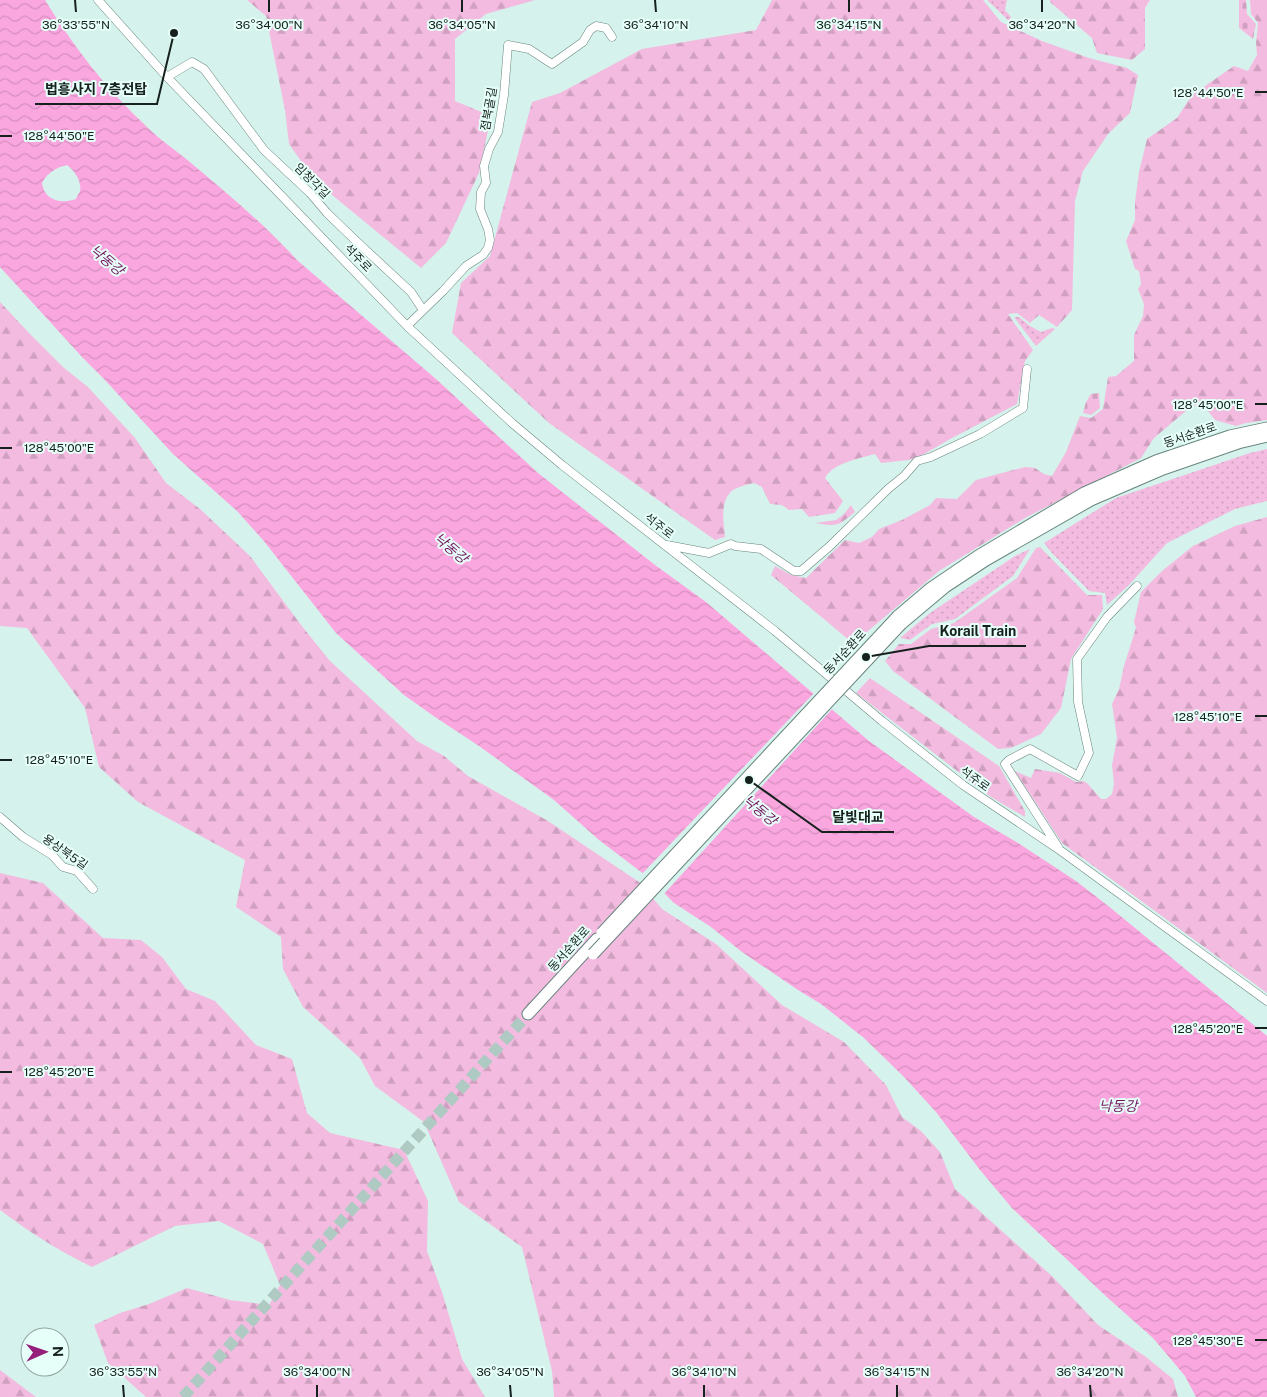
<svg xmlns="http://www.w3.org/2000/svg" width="1267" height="1397" font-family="'Public Sans','Noto Sans KR',sans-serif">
<defs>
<pattern id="grass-dots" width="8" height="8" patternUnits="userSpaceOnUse" patternTransform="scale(1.25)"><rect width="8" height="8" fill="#f4bbe0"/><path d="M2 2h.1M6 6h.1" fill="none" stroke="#d0a0c0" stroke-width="1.8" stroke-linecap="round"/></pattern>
<pattern id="forest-firs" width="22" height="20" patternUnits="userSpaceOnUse" patternTransform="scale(1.25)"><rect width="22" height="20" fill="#f4bbe0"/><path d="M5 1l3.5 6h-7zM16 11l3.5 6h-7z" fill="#d0a0c0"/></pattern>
<pattern id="cemetery-stones" width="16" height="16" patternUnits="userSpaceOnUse" patternTransform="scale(1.25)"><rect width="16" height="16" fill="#f4bbe0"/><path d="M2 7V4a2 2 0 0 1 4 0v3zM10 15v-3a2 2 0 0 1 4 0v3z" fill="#d0a0c0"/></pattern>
<pattern id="water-waves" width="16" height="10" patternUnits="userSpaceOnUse" patternTransform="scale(1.25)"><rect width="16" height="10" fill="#faa7df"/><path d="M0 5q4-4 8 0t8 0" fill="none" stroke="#d68fbf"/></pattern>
</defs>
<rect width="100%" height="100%" fill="#d5f3ec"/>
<!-- grass -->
<path fill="url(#grass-dots)" d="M 987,0 L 1007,0 L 1005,10 L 1011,17 L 1009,21 Z
M 1014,317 L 1019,317 L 1030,326 L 1041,332 L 1052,328 L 1055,329 L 1036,346 Z
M 1267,449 L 1267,501 L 1235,509 L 1167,543 L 1129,585 L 1107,605 L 1105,593 L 1089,591 L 1052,553 L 1044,543 L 1116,498 L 1250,453 Z
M 1030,549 L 1013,576 L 955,619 L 932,624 L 910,640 L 900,638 L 930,613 L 1015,556 Z"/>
<!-- forest -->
<path fill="url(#forest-firs)" d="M 247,0 L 535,0 L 486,14 L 455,39 L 455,101 L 491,116 L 479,173 L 446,243 L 421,268 L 315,181 L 289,144 L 285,110 L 266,16 Z
M 772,0 L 983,0 L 1001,22 L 1042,41 L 1089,58 L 1127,68 L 1138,75 L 1130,113 L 1108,134 L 1083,171 L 1075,201 L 1072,310 L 1057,327 L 1039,315 L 1030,323 L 1017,313 L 1008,314 L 1033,350 L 1025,361 L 1017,404 L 952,438 L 924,454 L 909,460 L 881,463 L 875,454 C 861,458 833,463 825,478 L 843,501 L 835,513 L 809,517 L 802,509 L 789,510 L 782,505 L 770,504 L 762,487 L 754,483 C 746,485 734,487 729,494 C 720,505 724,524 725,537 L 715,540 L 549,423 L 452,333 L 461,283 L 490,256 L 532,102 L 560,93 L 642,49 L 756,30 Z
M 1050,0 L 1150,0 L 1145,8 L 1145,49 L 1132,60 L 1097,53 L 1092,38 L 1050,2 Z
M 1250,0 L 1267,0 L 1267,420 L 1246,423 L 1236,426 L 1215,420 L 1204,406 L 1193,405 L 1154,438 L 1141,458 L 1025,518 L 939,571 L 861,637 L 849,640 L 771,575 L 775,566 L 791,575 L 806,578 L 845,540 L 859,543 L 872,537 L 879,529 L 902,520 L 930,505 L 936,498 L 957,499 L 976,480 L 1025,467 L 1035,468 L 1044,474 L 1052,476 L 1066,452 L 1080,416 L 1091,418 L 1103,409 L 1108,377 L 1116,376 L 1134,361 L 1134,335 L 1143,316 L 1144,304 L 1138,289 L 1141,284 L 1139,271 L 1135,269 L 1126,241 L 1135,220 L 1135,202 L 1139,172 L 1147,139 L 1177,118 L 1192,95 L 1234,66 L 1248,71 L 1257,55 L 1256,42 L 1258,23 L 1251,14 Z
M 0,302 L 29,333 L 64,368 L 88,387 L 135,438 L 166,483 L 200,509 L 250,556 L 301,625 L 330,661 L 417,741 L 444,756 L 468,776 L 548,821 L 639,882 L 662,909 L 716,944 L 782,1005 L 844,1042 L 886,1085 L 902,1117 L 921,1131 L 940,1152 L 955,1189 L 1052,1276 L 1098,1325 L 1146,1357 L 1173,1379 L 1178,1397 L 554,1397 L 552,1371 L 522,1247 L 459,1202 L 424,1122 L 375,1086 L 360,1058 L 303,1007 L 283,969 L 281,937 L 236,907 L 245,860 L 138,802 L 99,767 L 85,708 L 27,628 L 0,626 Z
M 851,505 L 855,512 C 838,526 838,527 815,523 L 836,520 L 844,514 Z
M 1267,517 L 1267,993 L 1062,843 L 1015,771 L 1031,778 L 1035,769 L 1060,773 L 1076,782 L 1083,781 L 1087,783 L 1101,799 L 1106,799 L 1112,794 L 1114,784 L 1112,765 L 1117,738 L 1112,704 L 1119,689 L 1124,666 L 1136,628 L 1134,622 L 1141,592 L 1162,571 L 1193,546 L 1235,526 Z
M 1040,547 L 1087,595 L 1102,595 L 1103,609 L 1071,659 L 1061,708 L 1041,734 L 1011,748 L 998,749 L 893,671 L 885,661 L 899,644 L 911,644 L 931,629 L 954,623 L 1017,578 L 1036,548 Z
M 870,678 L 999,766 L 1025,811 L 1025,817 L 991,797 L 856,693 Z
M 0,873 L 43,883 L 103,938 L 141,940 L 162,957 L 186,989 L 215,1001 L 256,1045 L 292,1059 L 307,1113 L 330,1133 L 404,1150 L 428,1201 L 427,1251 L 442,1292 L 462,1359 L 485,1397 L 146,1397 L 108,1363 L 94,1325 L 120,1313 L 149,1304 L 187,1288 L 230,1300 L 269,1305 L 280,1285 L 263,1244 L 219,1221 L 175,1226 L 92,1267 C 59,1251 29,1232 0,1210 Z
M 0,1370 L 36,1397 L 0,1397 Z"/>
<!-- cemetery -->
<path fill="url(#cemetery-stones)" d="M 1239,0 L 1246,0 L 1247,14 L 1256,24 L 1253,39 L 1239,28 Z
M 1099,393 L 1100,408 L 1091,415 L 1083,413 L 1086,402 L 1091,394 Z"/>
<!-- water -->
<path fill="url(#water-waves)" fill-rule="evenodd" d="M 0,0 L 45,0 C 73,46 107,90 147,127 C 160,140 177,151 191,163 C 228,194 265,225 298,261 L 436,379 L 538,473 L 655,565 L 706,602 L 869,741 L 974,817 L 1018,843 L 1076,881 L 1107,905 L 1267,1036 L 1267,1397 L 1196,1397 L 1185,1376 L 1153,1338 L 1109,1299 L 1012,1208 L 980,1170 L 936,1112 L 904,1077 L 864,1038 L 821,1004 L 798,990 L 742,952 L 711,927 L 674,903 L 649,878 L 599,840 L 554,800 L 479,746 L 435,717 L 404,695 L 336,633 L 263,540 L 237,511 L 173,454 L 104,379 L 82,357 L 0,267 ZM 67,165 C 74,170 82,181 80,191 C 80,192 76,198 76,199 C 62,204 44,201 42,183 C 47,173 57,167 67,165 Z"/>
<!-- pier -->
<path fill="#d5f3ec" d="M 815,692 L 833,708 L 663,895 L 641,875 Z"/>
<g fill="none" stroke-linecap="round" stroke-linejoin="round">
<!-- highway-tunnel -->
<path stroke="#afc9c3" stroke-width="11" stroke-dasharray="11 5.5" stroke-linecap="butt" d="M 183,1397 L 528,1014"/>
<!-- minor casing -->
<g stroke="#69857e" stroke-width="9">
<path id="minor" d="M 98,0 L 167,77 L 407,326 L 512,423 L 562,465 L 775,631 L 882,721 L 963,785 L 1061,851 L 1267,1001
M 167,77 L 192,62 L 204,69 L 264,150 L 310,193 L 327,213 L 355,240 L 411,292 L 423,310
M 407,326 L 443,291 L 466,266 L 483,255 L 488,248 L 490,240 L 488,229 L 480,209 L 481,192 L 486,183 L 484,166 L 489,149 L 498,132 L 504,95 L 508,45 L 529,49 L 552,64 L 583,42 L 590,30 L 596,26 L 606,28 L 612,37
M 667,545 L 709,553 L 731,544 L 735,546 L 761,549 L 794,571 L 801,571 L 830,546 L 888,489 L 904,476 L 917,461 L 931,457 L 980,434 L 1023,408 L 1027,369
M 0,817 L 23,837 L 52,855 L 63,867 L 77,871 L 93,889
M 1058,847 L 1005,764 L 1009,760 L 1030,749 L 1078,776 L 1089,753 L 1078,702 L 1077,659 L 1107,617 L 1137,586"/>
</g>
<!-- highway casing -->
<g stroke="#69857e" stroke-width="13">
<path id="highway" d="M 898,616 L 931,588 L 978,556 L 1084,493 L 1156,461 L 1230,436 L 1267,428
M 901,624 L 945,587 L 986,560 L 1091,500 L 1163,469 L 1238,443 L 1267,436
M 528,1014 L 597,939"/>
</g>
<!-- minor -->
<use href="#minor" stroke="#fff" stroke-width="8"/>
<!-- highway -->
<use href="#highway" stroke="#fff" stroke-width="11"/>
<!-- highway-bridge casing -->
<g stroke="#69857e" stroke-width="13" stroke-linecap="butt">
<path id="highway-bridge" d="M 602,933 L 898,616
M 593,954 L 901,624"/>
</g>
<!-- highway-bridge -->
<use href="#highway-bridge" stroke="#fff" stroke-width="11"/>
</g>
<!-- ticks -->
<path fill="none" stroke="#16211e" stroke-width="2" d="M 75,0 L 76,12M 269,0 L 269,12M 462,0 L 462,12M 655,0 L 656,12M 849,0 L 849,12M 1042,0 L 1042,12M 1255,92 L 1267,92M 0,136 L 12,136M 1255,404 L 1267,404M 0,448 L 12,448M 1255,716 L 1267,716M 0,760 L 12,760M 1255,1028 L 1267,1028M 0,1072 L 12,1072M 1255,1340 L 1267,1340M 123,1385 L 124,1397M 317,1385 L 317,1397M 510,1385 L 511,1397M 704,1385 L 704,1397M 897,1385 L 897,1397M 1090,1385 L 1091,1397"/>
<g text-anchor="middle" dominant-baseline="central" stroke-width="4" stroke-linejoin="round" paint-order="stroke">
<!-- street labels -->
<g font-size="12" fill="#16211e" stroke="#e7fff9">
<text transform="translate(489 109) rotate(-80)">점북골길</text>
<text transform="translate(312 181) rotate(45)">임청각길</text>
<text transform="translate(358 258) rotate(46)">석주로</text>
<text transform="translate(1190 435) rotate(-19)">동서순환로</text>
<text transform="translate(659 526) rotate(38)">석주로</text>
<text transform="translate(845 652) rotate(-47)">동서순환로</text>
<text transform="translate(975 779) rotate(36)">석주로</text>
<text transform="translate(65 852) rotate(35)">용상북5길</text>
<text transform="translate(569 949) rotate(-48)">동서순환로</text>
</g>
<!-- water labels -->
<g font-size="14" font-style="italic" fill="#73145d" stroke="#e7fff9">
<text transform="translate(107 260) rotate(40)">낙동강</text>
<text transform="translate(451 548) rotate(40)">낙동강</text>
<text transform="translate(760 810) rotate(40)">낙동강</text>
<text x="1118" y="1106">낙동강</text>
</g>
</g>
<g font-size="12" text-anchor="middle" fill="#16211e" stroke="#e7fff9" stroke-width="4" stroke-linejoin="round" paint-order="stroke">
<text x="76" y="29">36°33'55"N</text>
<text x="269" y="29">36°34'00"N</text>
<text x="462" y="29">36°34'05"N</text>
<text x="656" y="29">36°34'10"N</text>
<text x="849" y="29">36°34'15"N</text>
<text x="1042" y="29">36°34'20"N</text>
<text x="1208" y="97">128°44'50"E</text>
<text x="59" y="140">128°44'50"E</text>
<text x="1208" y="409">128°45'00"E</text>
<text x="59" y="452">128°45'00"E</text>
<text x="1208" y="721">128°45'10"E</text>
<text x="59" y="764">128°45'10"E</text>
<text x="1208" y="1033">128°45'20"E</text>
<text x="59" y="1076">128°45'20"E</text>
<text x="1208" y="1345">128°45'30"E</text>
<text x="123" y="1376">36°33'55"N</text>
<text x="317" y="1376">36°34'00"N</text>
<text x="510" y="1376">36°34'05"N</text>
<text x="704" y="1376">36°34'10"N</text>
<text x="897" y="1376">36°34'15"N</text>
<text x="1090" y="1376">36°34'20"N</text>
</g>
<!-- callouts -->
<path fill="none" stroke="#16211e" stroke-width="2" d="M174 33L157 104H35M866 657L929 646H1026M749 780L822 832H894"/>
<g fill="#16211e" stroke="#e7fff9" stroke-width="2">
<circle cx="174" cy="33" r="5"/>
<circle cx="866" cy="657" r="5"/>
<circle cx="749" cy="780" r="5"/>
</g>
<g font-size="14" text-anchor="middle" font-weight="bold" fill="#16211e" stroke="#e7fff9" stroke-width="4" stroke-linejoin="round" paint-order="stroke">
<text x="96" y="94">법흥사지 7층전탑</text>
<text x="978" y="636">Korail Train</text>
<text x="858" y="822">달빛대교</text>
</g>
<!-- north arrow -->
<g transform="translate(45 1352) rotate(88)"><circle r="24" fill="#e7fff9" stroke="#93a6a1"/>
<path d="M0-4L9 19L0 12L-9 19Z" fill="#951e7a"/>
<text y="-8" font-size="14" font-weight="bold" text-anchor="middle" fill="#16211e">N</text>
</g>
</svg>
